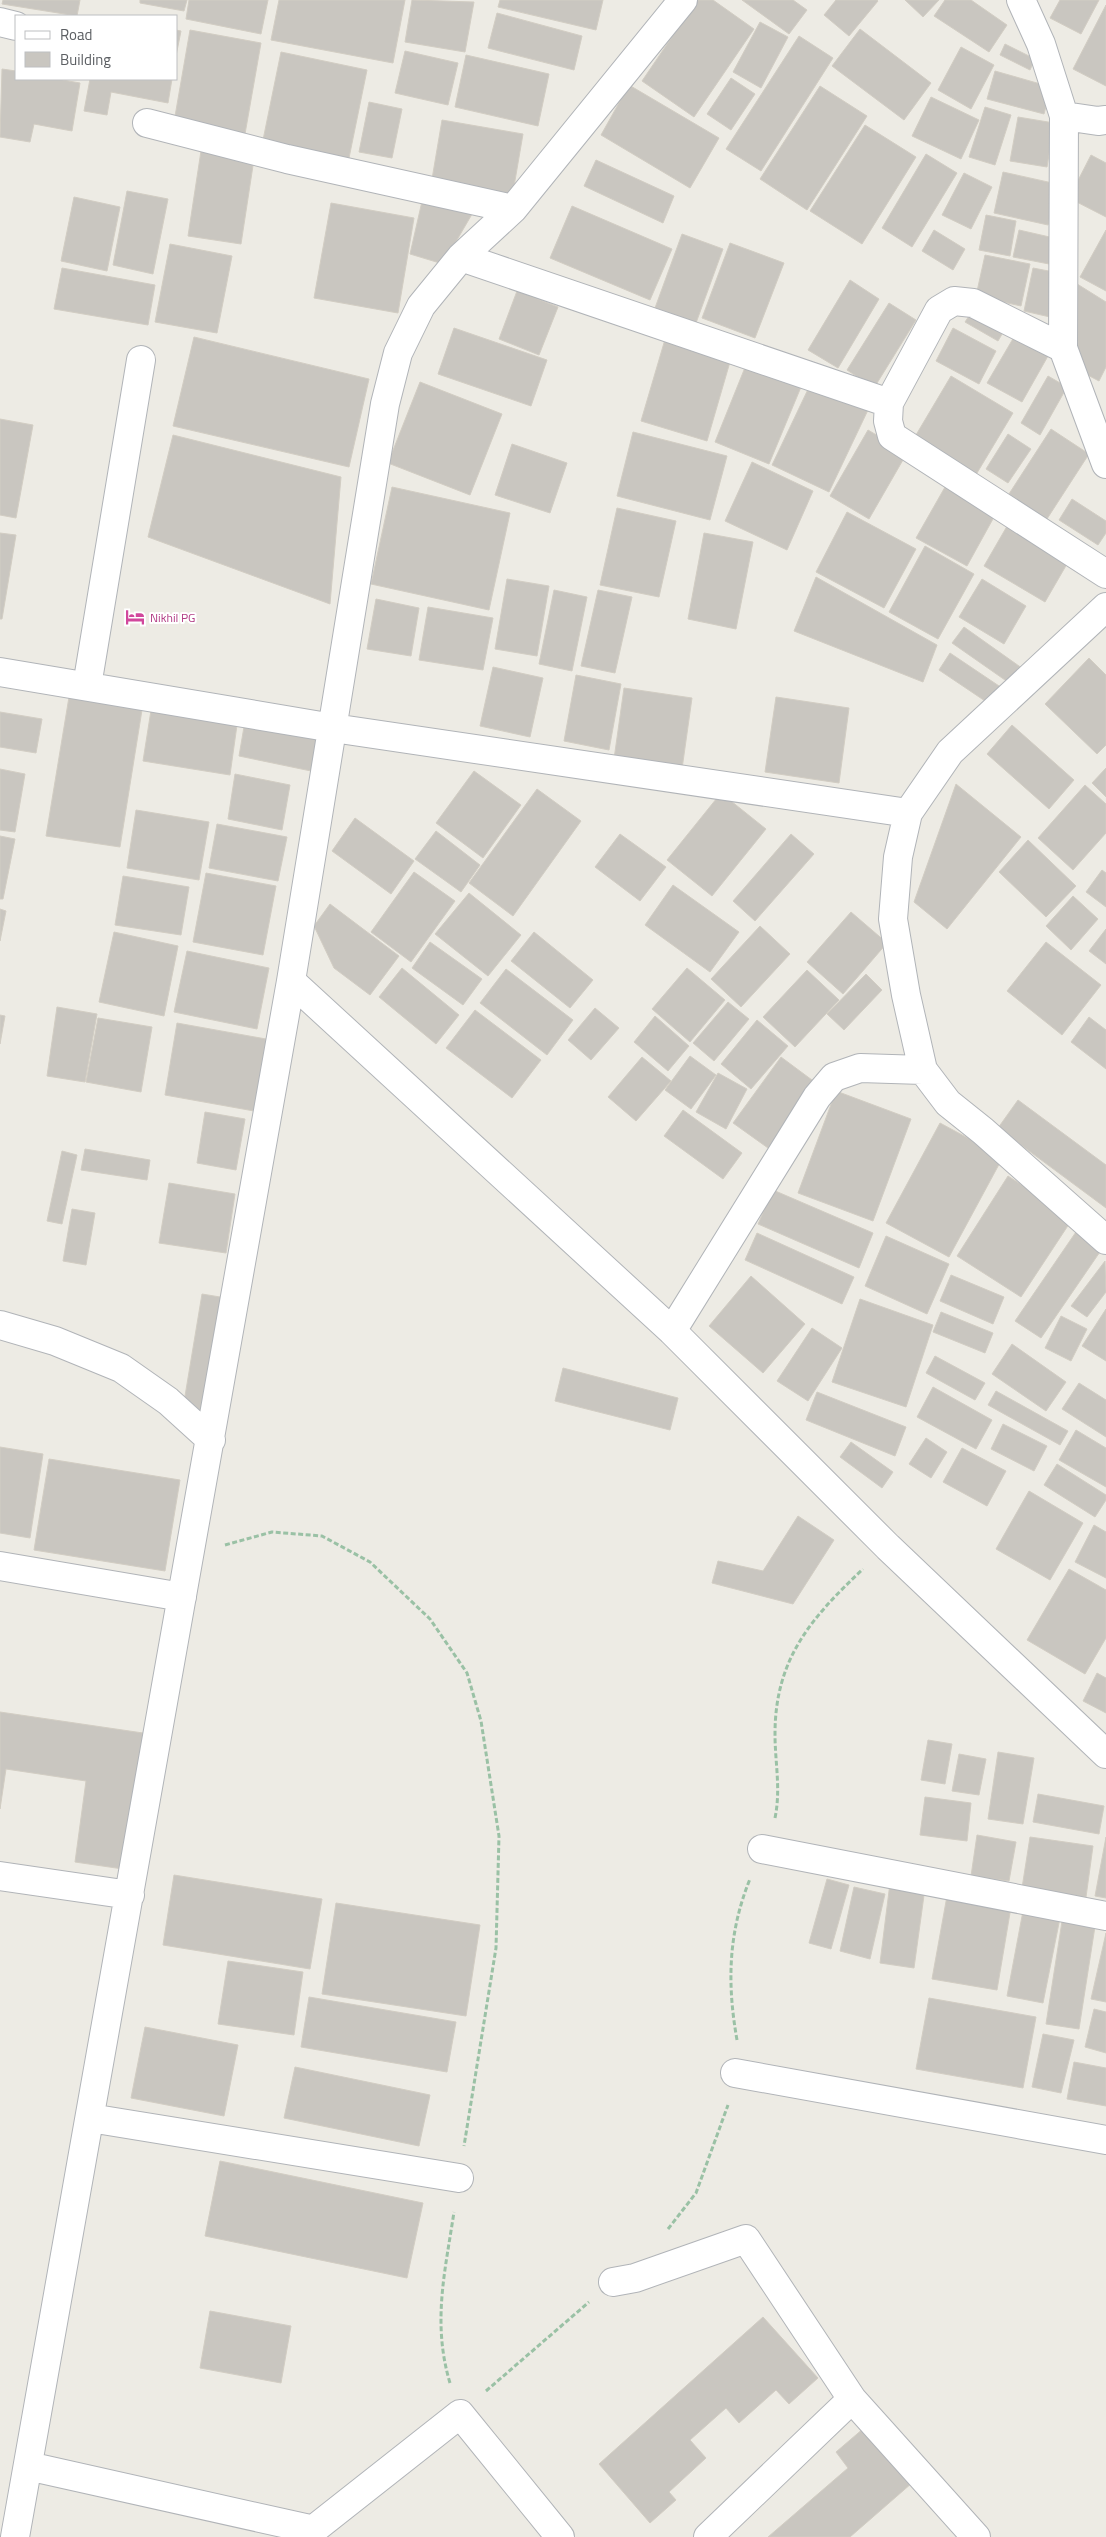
<svg xmlns="http://www.w3.org/2000/svg" width="1106" height="2537" font-family="'Titillium Web',sans-serif">
<rect width="100%" height="100%" fill="#edebe4"/>
<!-- building -->
<path fill="#c9c6c0" stroke="#d2cdc3" d="M 3,0 L 80,0 L 77,16 L 2,4 Z
M 140,0 L 187,0 L 184,11 L 140,3 Z
M 189,0 L 268,0 L 261,34 L 186,19 Z
M 279,0 L 405,0 L 393,63 L 271,40 Z
M 412,0 L 474,2 L 465,52 L 405,42 Z
M 500,0 L 603,0 L 596,30 L 498,7 Z
M 697,0 L 713,0 L 754,29 L 694,117 L 642,81 Z
M 742,0 L 793,0 L 807,10 L 789,34 Z
M 836,0 L 877,0 L 878,1 L 849,36 L 824,15 Z
M 905,0 L 939,0 L 923,17 Z
M 945,0 L 971,0 L 1007,25 L 989,52 L 934,16 Z
M 1060,0 L 1099,0 L 1081,34 L 1050,18 Z
M 1106,5 L 1106,86 L 1073,69 Z
M 497,13 L 582,36 L 574,70 L 488,48 Z
M 760,22 L 788,37 L 761,88 L 733,72 Z
M 860,29 L 931,83 L 904,120 L 832,66 Z
M 176,30 L 181,31 L 176,56 Z
M 190,30 L 261,43 L 245,134 L 174,122 Z
M 799,36 L 833,58 L 761,171 L 726,149 Z
M 1005,44 L 1035,59 L 1030,70 L 1000,55 Z
M 961,47 L 994,65 L 971,109 L 938,90 Z
M 405,51 L 458,63 L 448,105 L 395,93 Z
M 281,52 L 367,70 L 349,158 L 263,140 Z
M 466,55 L 549,74 L 538,126 L 455,107 Z
M 2,69 L 16,71 L 16,79 L 57,79 L 80,83 L 72,131 L 34,124 L 30,142 L 0,137 Z
M 995,71 L 1051,87 L 1044,114 L 987,99 Z
M 731,78 L 755,94 L 731,130 L 707,114 Z
M 90,79 L 172,79 L 168,103 L 111,92 L 107,115 L 84,111 Z
M 629,85 L 719,138 L 690,188 L 601,135 Z
M 820,86 L 867,116 L 807,210 L 760,179 Z
M 931,97 L 979,120 L 961,159 L 912,136 Z
M 369,102 L 402,109 L 392,158 L 359,152 Z
M 985,107 L 1011,115 L 995,165 L 969,157 Z
M 1018,117 L 1054,123 L 1047,167 L 1010,161 Z
M 442,120 L 523,134 L 512,198 L 431,185 Z
M 865,125 L 916,157 L 862,244 L 810,211 Z
M 201,151 L 254,159 L 241,244 L 188,236 Z
M 926,154 L 957,173 L 912,247 L 882,228 Z
M 1091,155 L 1106,163 L 1106,217 L 1069,198 Z
M 596,160 L 674,196 L 663,223 L 584,186 Z
M 1003,172 L 1057,184 L 1048,225 L 994,213 Z
M 964,173 L 992,187 L 971,229 L 942,215 Z
M 127,191 L 168,199 L 153,274 L 113,265 Z
M 74,197 L 120,207 L 107,271 L 61,261 Z
M 423,197 L 475,209 L 443,264 L 410,254 Z
M 331,203 L 414,218 L 398,313 L 314,298 Z
M 572,206 L 672,249 L 650,300 L 550,258 Z
M 986,215 L 1016,221 L 1010,256 L 979,250 Z
M 934,230 L 965,249 L 953,270 L 922,251 Z
M 1019,230 L 1054,238 L 1049,264 L 1013,257 Z
M 1106,230 L 1106,291 L 1080,277 Z
M 682,234 L 723,249 L 696,323 L 655,308 Z
M 730,243 L 784,263 L 755,338 L 702,318 Z
M 170,244 L 232,256 L 217,333 L 155,322 Z
M 985,255 L 1030,264 L 1021,306 L 976,296 Z
M 62,268 L 155,285 L 148,325 L 54,309 Z
M 1033,268 L 1059,273 L 1050,317 L 1024,311 Z
M 1066,277 L 1106,302 L 1106,367 L 1099,381 L 1080,371 Z
M 850,280 L 879,299 L 838,368 L 808,350 Z
M 517,291 L 558,307 L 539,355 L 499,339 Z
M 889,303 L 916,320 L 874,388 L 847,370 Z
M 973,310 L 1005,329 L 998,341 L 965,322 Z
M 454,328 L 547,360 L 531,406 L 438,374 Z
M 953,328 L 996,351 L 979,384 L 936,361 Z
M 666,336 L 732,355 L 707,441 L 641,421 Z
M 194,337 L 369,379 L 349,467 L 173,426 Z
M 1014,337 L 1048,356 L 1022,402 L 987,383 Z
M 746,365 L 801,387 L 769,464 L 715,442 Z
M 951,376 L 1013,413 L 974,478 L 913,440 Z
M 1048,376 L 1067,387 L 1040,435 L 1021,423 Z
M 420,382 L 502,414 L 470,495 L 388,463 Z
M 811,383 L 868,410 L 829,492 L 772,465 Z
M 0,419 L 33,425 L 16,518 L 0,515 Z
M 1051,429 L 1089,454 L 1045,522 L 1007,497 Z
M 868,430 L 907,453 L 869,519 L 830,496 Z
M 633,432 L 727,456 L 710,520 L 617,496 Z
M 1008,434 L 1031,449 L 1008,483 L 986,469 Z
M 173,435 L 341,477 L 330,604 L 148,537 Z
M 512,444 L 567,463 L 550,513 L 495,495 Z
M 752,462 L 813,491 L 787,550 L 725,521 Z
M 949,480 L 999,508 L 967,566 L 916,538 Z
M 392,487 L 510,513 L 489,610 L 371,584 Z
M 1072,499 L 1106,521 L 1106,533 L 1098,545 L 1059,520 Z
M 617,508 L 676,521 L 659,597 L 600,585 Z
M 847,512 L 916,549 L 884,608 L 816,572 Z
M 1010,521 L 1071,557 L 1045,602 L 984,566 Z
M 0,533 L 16,535 L 2,619 L 0,619 Z
M 704,533 L 753,542 L 736,629 L 688,619 Z
M 925,546 L 974,574 L 938,639 L 889,612 Z
M 816,577 L 937,645 L 923,682 L 794,631 Z
M 507,579 L 549,586 L 537,656 L 495,649 Z
M 982,579 L 1026,606 L 1004,644 L 959,617 Z
M 554,590 L 587,597 L 572,671 L 539,664 Z
M 598,590 L 632,597 L 615,673 L 581,666 Z
M 376,599 L 419,608 L 411,656 L 367,649 Z
M 428,607 L 493,618 L 483,670 L 419,660 Z
M 964,627 L 1026,671 L 1015,687 L 952,643 Z
M 950,653 L 1005,690 L 994,707 L 939,670 Z
M 1089,658 L 1106,675 L 1106,745 L 1097,754 L 1045,704 Z
M 493,667 L 543,678 L 530,737 L 480,726 Z
M 576,675 L 621,684 L 609,750 L 564,741 Z
M 624,688 L 692,698 L 682,769 L 614,759 Z
M 69,697 L 142,710 L 120,847 L 46,836 Z
M 776,697 L 849,708 L 839,783 L 765,772 Z
M 152,704 L 238,718 L 230,775 L 143,761 Z
M 0,712 L 42,719 L 36,753 L 0,747 Z
M 245,721 L 318,736 L 311,771 L 239,756 Z
M 1012,725 L 1074,780 L 1049,809 L 987,754 Z
M 1106,768 L 1106,797 L 1092,783 Z
M 0,769 L 25,774 L 15,832 L 0,830 Z
M 474,771 L 521,805 L 483,858 L 436,823 Z
M 235,774 L 290,785 L 282,830 L 228,819 Z
M 956,784 L 1021,837 L 947,929 L 914,902 Z
M 1085,785 L 1106,804 L 1106,833 L 1073,870 L 1038,838 Z
M 537,789 L 581,821 L 513,916 L 469,883 Z
M 721,793 L 766,829 L 712,896 L 667,860 Z
M 136,810 L 209,822 L 199,880 L 127,868 Z
M 355,818 L 414,861 L 391,894 L 332,851 Z
M 217,824 L 287,837 L 278,881 L 209,868 Z
M 436,831 L 480,865 L 461,892 L 415,859 Z
M 620,834 L 666,867 L 640,901 L 595,867 Z
M 791,834 L 814,854 L 755,921 L 733,901 Z
M 0,836 L 15,839 L 3,899 L 0,899 Z
M 1028,840 L 1076,886 L 1046,917 L 999,872 Z
M 1102,870 L 1106,873 L 1106,907 L 1086,892 Z
M 414,872 L 455,901 L 411,962 L 371,932 Z
M 206,873 L 276,886 L 263,955 L 193,942 Z
M 123,876 L 189,887 L 181,935 L 115,925 Z
M 673,885 L 739,932 L 710,972 L 645,925 Z
M 469,893 L 521,935 L 488,976 L 435,934 Z
M 1073,896 L 1098,919 L 1071,950 L 1046,926 Z
M 330,904 L 399,956 L 370,995 L 334,968 L 314,926 Z
M 0,909 L 6,911 L 0,941 Z
M 851,912 L 887,943 L 843,994 L 807,962 Z
M 760,926 L 790,954 L 741,1007 L 711,979 Z
M 1106,929 L 1106,964 L 1089,951 Z
M 114,932 L 178,946 L 164,1016 L 99,1002 Z
M 534,932 L 593,980 L 570,1008 L 511,961 Z
M 430,942 L 482,979 L 463,1005 L 412,968 Z
M 1046,942 L 1101,985 L 1062,1035 L 1007,991 Z
M 187,951 L 269,968 L 257,1029 L 174,1012 Z
M 402,968 L 459,1015 L 436,1044 L 379,997 Z
M 687,968 L 725,1000 L 690,1042 L 652,1009 Z
M 506,969 L 573,1020 L 547,1055 L 480,1003 Z
M 807,970 L 839,1000 L 795,1047 L 763,1017 Z
M 866,974 L 882,990 L 844,1030 L 827,1014 Z
M 728,1002 L 749,1019 L 714,1061 L 693,1043 Z
M 57,1007 L 97,1014 L 85,1082 L 47,1076 Z
M 595,1008 L 619,1028 L 591,1060 L 568,1040 Z
M 475,1010 L 541,1060 L 512,1098 L 446,1048 Z
M 0,1015 L 5,1016 L 0,1044 Z
M 655,1016 L 689,1046 L 668,1071 L 634,1042 Z
M 1089,1017 L 1106,1030 L 1106,1069 L 1071,1042 Z
M 98,1018 L 152,1027 L 141,1092 L 86,1082 Z
M 757,1020 L 788,1046 L 751,1089 L 721,1064 Z
M 177,1023 L 266,1039 L 254,1111 L 165,1095 Z
M 690,1056 L 716,1075 L 691,1109 L 665,1090 Z
M 642,1057 L 671,1081 L 636,1121 L 608,1097 Z
M 781,1057 L 816,1083 L 768,1148 L 733,1123 Z
M 718,1073 L 747,1089 L 726,1129 L 696,1112 Z
M 836,1091 L 911,1119 L 873,1221 L 798,1193 Z
M 1018,1100 L 1106,1165 L 1106,1208 L 998,1128 Z
M 683,1110 L 742,1153 L 723,1179 L 664,1136 Z
M 205,1112 L 245,1119 L 236,1170 L 197,1163 Z
M 940,1123 L 1003,1157 L 949,1257 L 886,1223 Z
M 85,1149 L 150,1160 L 147,1180 L 81,1170 Z
M 62,1151 L 77,1155 L 62,1224 L 47,1221 Z
M 1008,1176 L 1073,1218 L 1021,1297 L 957,1256 Z
M 169,1183 L 235,1194 L 226,1253 L 159,1243 Z
M 773,1190 L 873,1233 L 859,1268 L 758,1224 Z
M 72,1209 L 95,1213 L 86,1265 L 63,1261 Z
M 1078,1229 L 1104,1246 L 1041,1338 L 1015,1321 Z
M 757,1233 L 854,1277 L 842,1304 L 745,1260 Z
M 886,1236 L 949,1264 L 927,1314 L 865,1286 Z
M 1105,1261 L 1106,1292 L 1087,1317 L 1071,1306 Z
M 951,1275 L 1004,1297 L 993,1324 L 940,1301 Z
M 751,1276 L 805,1324 L 763,1373 L 709,1326 Z
M 202,1294 L 226,1298 L 207,1411 L 183,1408 Z
M 860,1299 L 933,1325 L 906,1407 L 832,1382 Z
M 1106,1309 L 1106,1361 L 1082,1346 Z
M 941,1312 L 993,1333 L 985,1353 L 933,1332 Z
M 1061,1316 L 1087,1329 L 1071,1361 L 1045,1348 Z
M 812,1328 L 842,1348 L 808,1401 L 777,1381 Z
M 1012,1344 L 1066,1382 L 1046,1411 L 992,1374 Z
M 935,1356 L 985,1383 L 975,1400 L 926,1373 Z
M 563,1368 L 678,1398 L 670,1430 L 555,1401 Z
M 1079,1383 L 1106,1400 L 1106,1437 L 1062,1409 Z
M 933,1387 L 992,1420 L 976,1449 L 917,1417 Z
M 996,1391 L 1068,1431 L 1060,1445 L 988,1405 Z
M 817,1392 L 906,1427 L 895,1456 L 806,1420 Z
M 1003,1424 L 1047,1446 L 1034,1471 L 991,1449 Z
M 1076,1430 L 1106,1448 L 1106,1487 L 1059,1460 Z
M 926,1438 L 947,1452 L 931,1478 L 909,1464 Z
M 851,1442 L 893,1472 L 882,1488 L 840,1457 Z
M 0,1447 L 43,1454 L 30,1538 L 0,1533 Z
M 962,1448 L 1006,1471 L 987,1506 L 943,1482 Z
M 49,1459 L 180,1480 L 165,1571 L 34,1550 Z
M 1057,1464 L 1106,1495 L 1106,1500 L 1095,1517 L 1044,1485 Z
M 1029,1491 L 1083,1523 L 1050,1580 L 996,1549 Z
M 798,1516 L 834,1540 L 793,1604 L 712,1583 L 718,1561 L 763,1571 Z
M 1094,1525 L 1106,1532 L 1106,1578 L 1075,1562 Z
M 1069,1569 L 1106,1590 L 1106,1638 L 1085,1674 L 1027,1640 Z
M 1097,1673 L 1106,1678 L 1106,1713 L 1083,1701 Z
M 0,1712 L 143,1733 L 123,1869 L 75,1862 L 86,1781 L 6,1769 L 0,1809 Z
M 928,1740 L 952,1744 L 945,1784 L 921,1780 Z
M 998,1752 L 1034,1758 L 1023,1824 L 988,1819 Z
M 959,1754 L 986,1759 L 979,1795 L 952,1791 Z
M 1038,1794 L 1104,1806 L 1099,1834 L 1033,1822 Z
M 925,1797 L 971,1803 L 967,1841 L 920,1835 Z
M 977,1835 L 1016,1842 L 1009,1881 L 971,1876 Z
M 1030,1837 L 1093,1846 L 1086,1897 L 1022,1888 Z
M 1106,1837 L 1106,1898 L 1095,1896 Z
M 174,1875 L 322,1899 L 310,1969 L 163,1945 Z
M 827,1879 L 849,1885 L 831,1949 L 809,1943 Z
M 890,1883 L 925,1888 L 914,1968 L 880,1963 Z
M 854,1887 L 885,1894 L 870,1959 L 840,1951 Z
M 947,1896 L 1011,1907 L 997,1990 L 932,1979 Z
M 336,1903 L 480,1925 L 466,2016 L 322,1994 Z
M 1023,1911 L 1060,1918 L 1043,2003 L 1007,1996 Z
M 1063,1915 L 1096,1920 L 1079,2029 L 1046,2024 Z
M 1106,1933 L 1106,2002 L 1091,1999 Z
M 228,1961 L 303,1972 L 294,2035 L 218,2024 Z
M 309,1997 L 456,2022 L 447,2072 L 301,2047 Z
M 929,1998 L 1036,2017 L 1023,2088 L 916,2069 Z
M 1094,2009 L 1106,2012 L 1106,2053 L 1085,2047 Z
M 145,2027 L 238,2045 L 224,2116 L 131,2098 Z
M 1043,2034 L 1074,2040 L 1061,2093 L 1032,2087 Z
M 1074,2062 L 1106,2068 L 1106,2106 L 1067,2099 Z
M 295,2067 L 430,2095 L 419,2146 L 284,2118 Z
M 220,2161 L 423,2203 L 407,2278 L 205,2236 Z
M 210,2311 L 291,2326 L 281,2383 L 200,2368 Z
M 763,2317 L 818,2378 L 789,2404 L 776,2390 L 739,2423 L 726,2408 L 690,2440 L 706,2458 L 669,2492 L 676,2500 L 650,2523 L 599,2464 Z
M 864,2428 L 912,2483 L 850,2537 L 768,2537 L 848,2468 L 836,2452 Z"/>
<g fill="none" stroke-linecap="round" stroke-linejoin="round">
<!-- minor casing -->
<g stroke="#b1b4b8" stroke-width="30">
<path id="minor" d="M 1021,0 L 1041,44 L 1064,116 L 1063,348 L 1106,464
M 0,22 L 16,26
M 1064,116 L 1098,121 L 1106,120
M 147,123 L 287,159 L 513,209
M 461,257 L 889,403
M 1063,348 L 973,303 L 954,301 L 939,310 L 889,403 L 888,421 L 892,436 L 1106,574
M 1106,607 L 950,752 L 908,813 L 898,857 L 893,919 L 906,995 L 923,1070 L 948,1103 L 983,1131 L 1106,1240
M 0,672 L 333,728 L 908,813
M 87,686 L 141,360
M 291,981 L 672,1331 L 888,1547 L 1106,1754
M 0,1325 L 55,1341 L 121,1368 L 168,1401 L 211,1440
M 672,1331 L 817,1097 L 834,1077 L 860,1068 L 923,1070
M 0,1566 L 182,1597
M 762,1849 L 1106,1916
M 0,1876 L 130,1895
M 735,2073 L 1106,2140
M 90,2118 L 459,2178
M 613,2282 L 635,2278 L 746,2239 L 852,2399 L 708,2537
M 852,2399 L 976,2537
M 28,2466 L 314,2530
M 15,2537 L 291,981 L 385,404 L 398,353 L 421,306 L 461,257 L 513,209 L 683,0
M 304,2537 L 460,2414 L 560,2537"/>
</g>
<!-- path -->
<path stroke="#9ac1a5" stroke-width="3" stroke-dasharray="5 2.5" stroke-linecap="butt" d="M 225,1545 L 272,1532 L 322,1536 L 370,1562 L 430,1619 L 467,1673 L 481,1721 L 499,1836 L 496,1948 L 464,2146
M 775,1818 C 781,1789 775,1763 775,1734 C 775,1659 811,1618 863,1569
M 737,2040 C 727,1984 728,1933 750,1879
M 668,2229 L 696,2193 L 728,2105
M 450,2383 C 432,2323 445,2272 454,2212
M 486,2391 L 589,2302"/>
<!-- minor -->
<use href="#minor" stroke="#fff" stroke-width="28"/>
</g>
<!-- icons -->
<defs>
<g id="hotel-bare" transform="scale(1.5)"><path d="M-6-4.5h1.5V1H6V5H4.5V3h-9V5H-6ZM-4 0a1.8 1.8 0 1 1 3.6 0ZM.5 0V-2.5h3Q6-2.5 6 0Z" fill="#d1479c" stroke="#fff" stroke-width="2.5" paint-order="stroke"/></g>
</defs>
<g fill-rule="evenodd">
<use href="#hotel-bare" x="135" y="617"/>
</g>
<g text-anchor="middle" dominant-baseline="central" stroke-width="4" stroke-linejoin="round" paint-order="stroke">
<!-- hotel labels -->
<g font-size="12" fill="#b23c85" stroke="#fff" text-anchor="start">
<text x="150" y="617">Nikhil PG</text>
</g>
</g>
<!-- legend -->
<rect x="15" y="15" width="162" height="65" fill="#ffffff" stroke="#bebfc1"/>
<rect x="25" y="31" width="25" height="8" fill="#ffffff" stroke="#bebfc1"/>
<text x="60" y="40" font-size="15" fill="#5c5f63">Road</text>
<rect x="25" y="52" width="25" height="15" fill="#c9c6c0" stroke="#bebfc1"/>
<text x="60" y="65" font-size="15" fill="#5c5f63">Building</text>
</svg>
